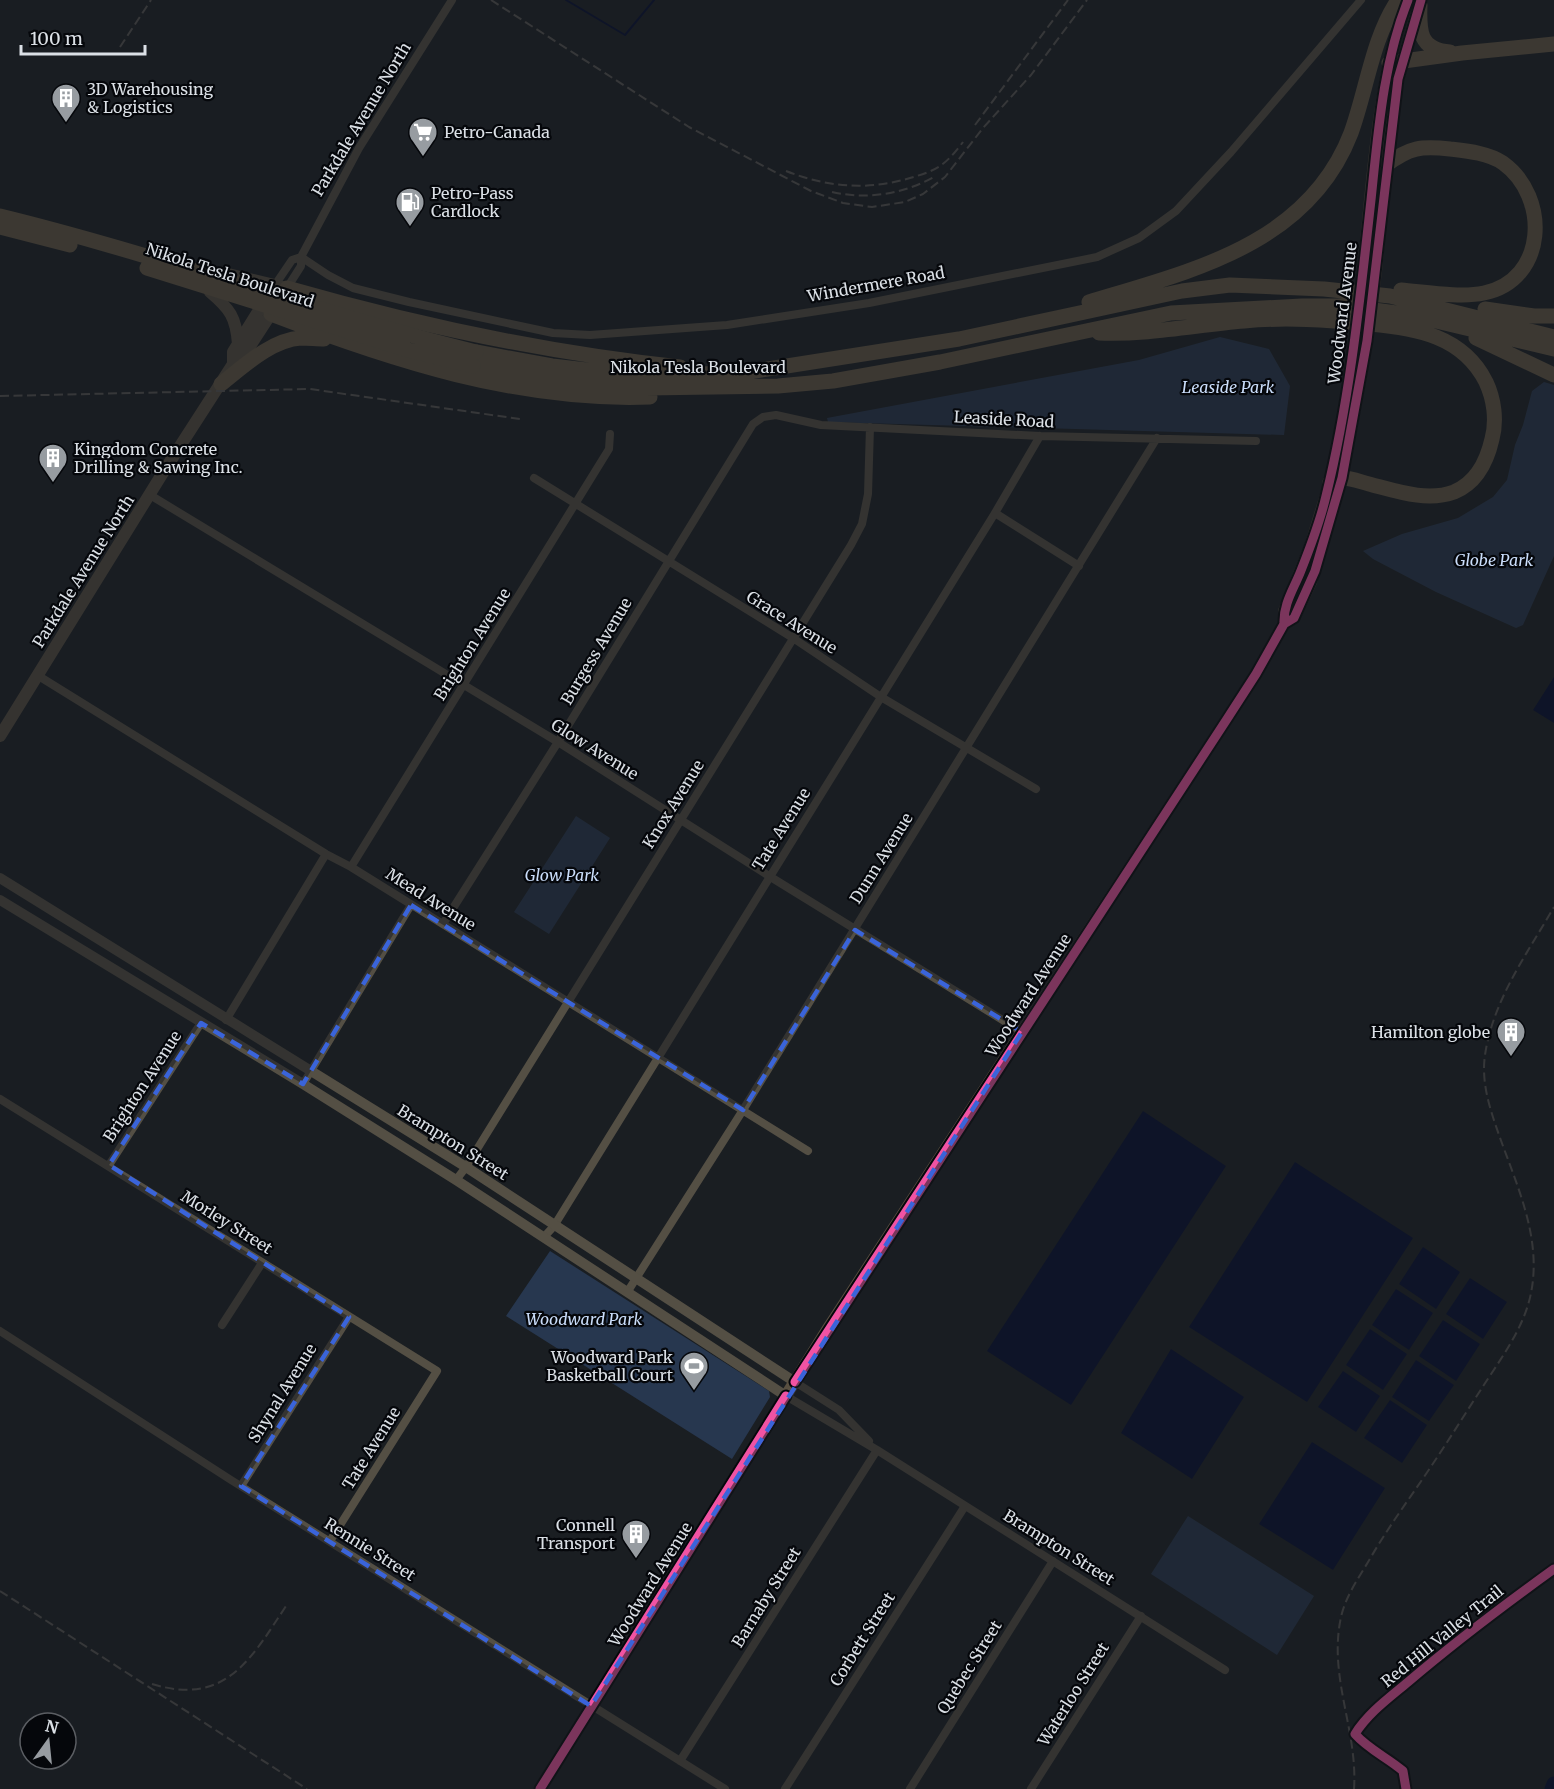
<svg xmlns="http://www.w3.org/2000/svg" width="1554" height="1789" font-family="Merriweather,serif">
<rect width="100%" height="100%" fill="#1a1e22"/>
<!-- green -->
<path fill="#27374f" d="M 1220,337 L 1269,349 L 1290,386 L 1284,435 L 828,422 L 827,418 L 1139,360 Z
M 1544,382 L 1554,385 L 1554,556 L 1523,625 L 1516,628 L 1436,592 L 1373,559 L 1363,551 L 1402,534 L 1458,518 L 1493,497 L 1507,480 L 1515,445 L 1523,425 L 1532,391 Z
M 576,816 L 610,838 L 549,934 L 514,912 Z
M 550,1251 L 769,1391 L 770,1397 L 732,1459 L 506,1316 Z
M 1188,1516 L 1314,1596 L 1277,1655 L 1151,1574 Z"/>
<!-- water -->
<path fill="#020b2f" d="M 1554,677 L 1554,723 L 1533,710 Z
M 1143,1111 L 1226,1166 L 1071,1405 L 987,1351 Z
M 1295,1162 L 1413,1238 L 1307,1402 L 1189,1327 Z
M 1423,1247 L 1460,1272 L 1436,1309 L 1399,1284 Z
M 1470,1278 L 1507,1302 L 1483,1339 L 1446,1314 Z
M 1396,1289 L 1433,1313 L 1409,1350 L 1372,1325 Z
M 1443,1320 L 1480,1344 L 1456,1381 L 1419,1356 Z
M 1370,1329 L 1407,1354 L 1383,1390 L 1346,1365 Z
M 1171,1349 L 1244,1397 L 1192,1479 L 1121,1433 Z
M 1416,1360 L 1454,1385 L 1429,1421 L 1392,1397 Z
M 1343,1371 L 1380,1396 L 1356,1432 L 1318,1407 Z
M 1390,1400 L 1427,1425 L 1402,1463 L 1364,1438 Z
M 1312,1442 L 1385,1488 L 1333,1570 L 1259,1524 Z"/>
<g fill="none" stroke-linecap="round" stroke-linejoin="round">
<!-- stream -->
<path stroke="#020b2f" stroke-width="2" d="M 566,0 L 625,35 L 654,0"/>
<!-- river -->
<path stroke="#020b2f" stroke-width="15" d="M 1552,1789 L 1554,1784"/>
<!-- minor -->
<path stroke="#544f44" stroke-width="8" d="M 301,257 L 328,275 L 353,288 L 409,302 L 553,333 L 590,335 L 727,325 L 869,303 L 1097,257 L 1139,238 L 1176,211 L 1231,152 L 1361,0
M 275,285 L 292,260 L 301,257
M 287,288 L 301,266 L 301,257 L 359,148 L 452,0
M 534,478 L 793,638 L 881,697 L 1036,789
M 150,495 L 558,742 L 769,876 L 1022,1032
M 995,513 L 1079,566
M 37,675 L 326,854 L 351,867 L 808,1151
M 351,867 L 609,449 L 610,434
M 443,924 L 558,742 L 753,424 L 763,417 L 776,415 L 821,425 L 1040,436 L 1256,441
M 226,1020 L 326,854
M 303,1084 L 411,905
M 0,1099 L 437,1371 L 330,1541
M 109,1165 L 201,1023
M 456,1180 L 466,1167 L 851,545 L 862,524 L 868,494 L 870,427
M 544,1237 L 554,1226 L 995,513 L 1040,436
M 628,1291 L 743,1110 L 1157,438
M 222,1325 L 262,1263
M 0,1331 L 231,1480 L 725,1789
M 795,1382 L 839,1410 L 869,1441
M 786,1396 L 877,1450 L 1225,1670
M 241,1486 L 349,1317
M 680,1761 L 877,1450
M 785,1789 L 965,1506
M 910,1789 L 1053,1561
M 1031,1789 L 1141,1616"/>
<!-- tertiary -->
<path stroke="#544f44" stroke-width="10" d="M 0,878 L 466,1167 L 795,1382
M 0,900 L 303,1084 L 456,1180 L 786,1396"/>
<!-- secondary -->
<path stroke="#584f41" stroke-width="12" d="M 1363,270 C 1373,183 1376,82 1408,0
M 1376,271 L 1386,165 L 1398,79 L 1417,12
M 228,274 L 287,288
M 210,292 C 230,309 236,317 238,344
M 233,364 L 233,352 L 267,297
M 1284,624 L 1284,611 L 1310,547 L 1330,482 L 1342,429 L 1355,340
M 0,736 L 164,471 L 233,364 L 243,357 L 276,306
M 540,1789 L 827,1330 L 1227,719 L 1256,674 L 1284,624 L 1294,618 L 1311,582 L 1342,478 L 1367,341"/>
<!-- motorway -->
<path stroke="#665a46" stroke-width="15" d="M 1420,5 C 1419,30 1419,50 1450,52
M 1389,63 L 1462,53 L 1554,44
M 1386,165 C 1410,147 1421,146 1450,149 C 1467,151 1488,153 1503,163 C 1550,197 1547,280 1484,293 C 1461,298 1425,292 1401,290
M 287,288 C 416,325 547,353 680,367
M 1089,302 C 1191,271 1308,245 1351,133 C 1367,89 1372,39 1398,0
M 1485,309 L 1534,316 L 1554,316
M 271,314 C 391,360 519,402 650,397
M 1099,333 C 1147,335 1196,325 1244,321 C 1287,317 1327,320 1370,324 C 1416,328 1463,336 1486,382 C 1494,399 1497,420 1492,439 C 1487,461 1476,483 1454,492 C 1427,502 1396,491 1369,484 C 1361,482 1351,478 1343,478 C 1339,478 1333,481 1330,482
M 1476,338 L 1554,375
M 476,352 L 552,366 L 604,372 L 647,375 L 742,373 L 959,339 L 1182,291 L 1230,285 L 1324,289 L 1390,296 L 1554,337
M 473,366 L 603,386 L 646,388 L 778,386 L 833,381 L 940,362 L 1171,313 L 1302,306 L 1344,306 L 1411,315 L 1554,349
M 221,384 C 244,366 271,340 301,338 C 309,338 317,339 324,339"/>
<!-- rail -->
<path stroke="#5a5855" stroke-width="2" stroke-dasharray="9 4.5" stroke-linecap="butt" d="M 491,0 L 689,127 L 811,191 L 843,203 L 872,207 L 905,202 L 923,194 L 945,177 L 983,128 L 1031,75 L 1087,0
M 120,47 L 151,0
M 975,125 L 1068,0
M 786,171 C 827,187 867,191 910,178 C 920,175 931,172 940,166 C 949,160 956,151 963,142
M 832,192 C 868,200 904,194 936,176
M 0,396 L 310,389 L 520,419
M 0,1591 L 307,1789
M 152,1684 C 227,1707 252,1657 288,1603
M 1354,1789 C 1358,1730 1328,1677 1341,1617 C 1346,1595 1360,1576 1371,1557 C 1389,1526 1410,1498 1430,1468 C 1447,1443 1463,1417 1480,1391 C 1499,1361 1524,1329 1531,1293 C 1542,1238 1517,1186 1499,1135 C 1490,1109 1481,1083 1485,1055 C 1493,1000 1527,954 1554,907"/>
<!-- secondary-bridge -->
<path stroke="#584f41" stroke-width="12" d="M 1355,340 L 1363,270
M 1367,341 L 1376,271"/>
<!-- motorway-bridge -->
<path stroke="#665a46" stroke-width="15" d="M 0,216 C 160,255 316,313 476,352
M 0,227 L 70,245
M 147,268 L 408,350 L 473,366"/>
<!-- cycleway casing -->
<g stroke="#05070b" stroke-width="13">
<path id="cycleway" d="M 1284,624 C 1283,605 1293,590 1300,573 C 1310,548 1320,522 1326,496 C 1350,399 1360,299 1371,200 C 1378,133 1383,63 1408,0
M 795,1382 L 1227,719 L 1256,674 L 1284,624 L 1294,618 L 1315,571 L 1342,478 L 1367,341 L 1398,79 L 1421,0
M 540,1789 L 786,1396
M 1406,1789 L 1403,1771 C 1388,1758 1368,1749 1355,1734 C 1368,1713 1389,1698 1408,1682 C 1455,1642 1504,1605 1554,1569"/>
</g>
<!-- cycleway -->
<use href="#cycleway" stroke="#f153a3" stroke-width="9"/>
</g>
<!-- marked area -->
<path d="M0 0H1554V1789H0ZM 411,905 L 743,1110 L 855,930 L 1022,1032 L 591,1706 L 241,1486 L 349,1317 L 109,1165 L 201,1023 L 303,1084 Z" fill="#1a1e22" fill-opacity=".55" fill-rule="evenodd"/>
<path fill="none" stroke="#3a64da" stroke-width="4.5" stroke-dasharray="12 8" stroke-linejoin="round" d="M 411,905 L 743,1110 L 855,930 L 1022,1032 L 591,1706 L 241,1486 L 349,1317 L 109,1165 L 201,1023 L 303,1084 Z"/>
<!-- icons -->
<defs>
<g id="building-pin" transform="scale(1.5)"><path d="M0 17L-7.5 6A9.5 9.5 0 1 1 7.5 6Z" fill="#979ca1" stroke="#05070b"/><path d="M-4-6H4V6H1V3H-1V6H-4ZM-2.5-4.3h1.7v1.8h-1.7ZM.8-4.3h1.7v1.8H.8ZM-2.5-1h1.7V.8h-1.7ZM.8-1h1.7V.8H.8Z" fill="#fff"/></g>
<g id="supermarket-pin" transform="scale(1.5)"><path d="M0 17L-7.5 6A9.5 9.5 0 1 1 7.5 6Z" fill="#979ca1" stroke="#05070b"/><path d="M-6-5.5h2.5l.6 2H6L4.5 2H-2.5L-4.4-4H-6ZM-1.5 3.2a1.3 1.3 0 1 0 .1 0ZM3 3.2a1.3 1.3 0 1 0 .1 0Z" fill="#fff"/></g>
<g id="fuel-pin" transform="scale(1.5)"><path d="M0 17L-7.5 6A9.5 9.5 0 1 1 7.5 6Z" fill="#979ca1" stroke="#05070b"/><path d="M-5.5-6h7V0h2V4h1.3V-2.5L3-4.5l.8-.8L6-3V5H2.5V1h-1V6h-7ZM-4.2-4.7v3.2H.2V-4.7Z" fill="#fff"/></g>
<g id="stadium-pin" transform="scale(1.5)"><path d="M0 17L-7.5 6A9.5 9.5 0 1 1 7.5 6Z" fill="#979ca1" stroke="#05070b"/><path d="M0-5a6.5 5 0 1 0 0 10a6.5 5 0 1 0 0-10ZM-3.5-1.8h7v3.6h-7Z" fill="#fff"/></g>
</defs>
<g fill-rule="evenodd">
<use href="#building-pin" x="66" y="98"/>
<use href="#supermarket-pin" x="423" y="132"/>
<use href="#fuel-pin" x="410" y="202"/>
<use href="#building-pin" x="53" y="458"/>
<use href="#building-pin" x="1511" y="1032"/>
<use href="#stadium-pin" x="694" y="1366"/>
<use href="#building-pin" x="636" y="1534"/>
</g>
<g text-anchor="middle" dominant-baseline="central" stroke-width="4.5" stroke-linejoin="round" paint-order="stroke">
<!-- poi labels -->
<g font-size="16" fill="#dbe0e6" stroke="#05070b" text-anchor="start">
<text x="87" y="89">3D Warehousing<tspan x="87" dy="18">&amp; Logistics</tspan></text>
<text x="444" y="132">Petro-Canada</text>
<text x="431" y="193">Petro-Pass<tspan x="431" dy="18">Cardlock</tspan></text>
<text x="74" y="449">Kingdom Concrete<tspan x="74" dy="18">Drilling &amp; Sawing Inc.</tspan></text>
<text x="1490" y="1032" text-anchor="end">Hamilton globe</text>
<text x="673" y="1357" text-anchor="end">Woodward Park<tspan x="673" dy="18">Basketball Court</tspan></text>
<text x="615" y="1525" text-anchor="end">Connell<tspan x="615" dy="18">Transport</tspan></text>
</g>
<!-- street labels -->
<g font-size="16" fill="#dbe0e6" stroke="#05070b">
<text transform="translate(361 119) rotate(-59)">Parkdale Avenue North</text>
<text transform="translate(230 275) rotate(18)">Nikola Tesla Boulevard</text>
<text transform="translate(876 284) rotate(-10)">Windermere Road</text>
<text transform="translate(1342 313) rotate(-83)">Woodward Avenue</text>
<text x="698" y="367">Nikola Tesla Boulevard</text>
<text transform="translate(1004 419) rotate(3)">Leaside Road</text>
<text transform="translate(83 571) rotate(-58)">Parkdale Avenue North</text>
<text transform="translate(792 622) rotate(32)">Grace Avenue</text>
<text transform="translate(472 644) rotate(-58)">Brighton Avenue</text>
<text transform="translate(596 651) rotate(-59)">Burgess Avenue</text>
<text transform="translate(595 749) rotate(32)">Glow Avenue</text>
<text transform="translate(673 804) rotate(-58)">Knox Avenue</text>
<text transform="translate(781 829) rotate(-58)">Tate Avenue</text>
<text transform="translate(881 858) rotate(-58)">Dunn Avenue</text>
<text transform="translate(431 899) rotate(32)">Mead Avenue</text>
<text transform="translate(1028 995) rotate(-57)">Woodward Avenue</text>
<text transform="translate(142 1086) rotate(-57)">Brighton Avenue</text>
<text transform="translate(453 1142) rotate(32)">Brampton Street</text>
<text transform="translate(227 1222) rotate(32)">Morley Street</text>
<text transform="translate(282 1393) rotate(-58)">Shynal Avenue</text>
<text transform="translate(371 1448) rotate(-58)">Tate Avenue</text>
<text transform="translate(1059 1547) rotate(32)">Brampton Street</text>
<text transform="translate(370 1549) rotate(32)">Rennie Street</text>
<text transform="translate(650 1584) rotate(-58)">Woodward Avenue</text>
<text transform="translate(766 1597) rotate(-58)">Barnaby Street</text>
<text transform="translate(1442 1636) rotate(-39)">Red Hill Valley Trail</text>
<text transform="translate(862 1639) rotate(-58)">Corbett Street</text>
<text transform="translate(969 1667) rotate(-58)">Quebec Street</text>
<text transform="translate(1073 1694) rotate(-58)">Waterloo Street</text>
</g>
<!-- park labels -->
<g font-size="16" font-style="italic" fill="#caddfa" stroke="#05070b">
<text x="1228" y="387">Leaside Park</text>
<text x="1494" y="560">Globe Park</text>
<text x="562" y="875">Glow Park</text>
<text x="584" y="1319">Woodward Park</text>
</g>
</g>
<!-- north arrow -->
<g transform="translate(48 1741) rotate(15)"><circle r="28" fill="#05070b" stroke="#5b5e63" stroke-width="1.5"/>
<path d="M0-4.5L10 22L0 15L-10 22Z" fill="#979ca1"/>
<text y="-9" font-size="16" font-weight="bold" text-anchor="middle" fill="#dbe0e6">N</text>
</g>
<!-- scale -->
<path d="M21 45v9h124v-9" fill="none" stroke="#dbe0e6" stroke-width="3"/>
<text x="30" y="45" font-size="18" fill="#dbe0e6" stroke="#05070b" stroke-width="4.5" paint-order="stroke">100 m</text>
</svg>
